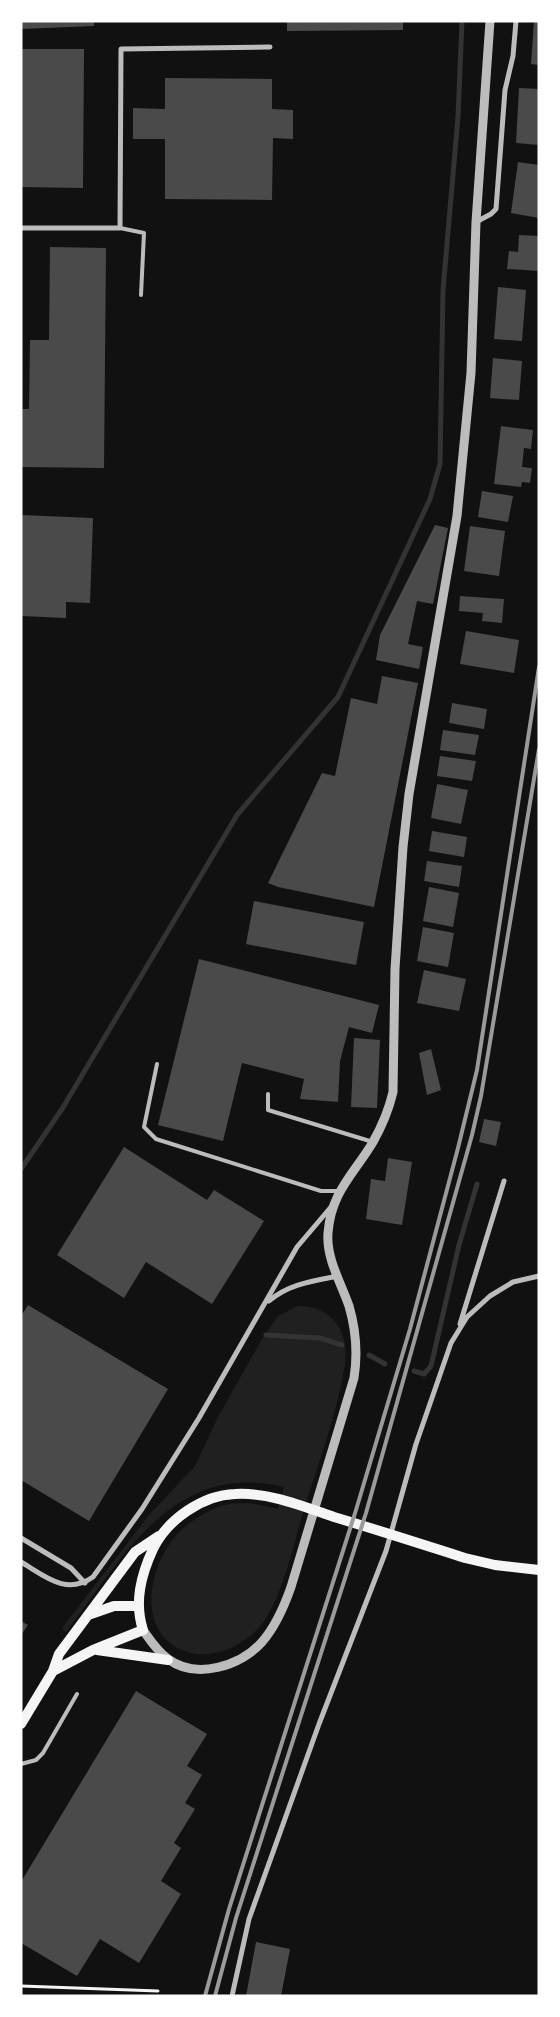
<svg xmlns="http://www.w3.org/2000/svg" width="560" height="2017" font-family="'Work Sans',sans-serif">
<rect width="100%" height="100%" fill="#111"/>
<!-- green -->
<path fill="#202020" d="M 298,1306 C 320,1305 340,1319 344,1341 C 346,1349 346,1357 345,1364 C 337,1415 318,1464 303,1513 C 293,1546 284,1591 265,1620 C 245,1649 200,1667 170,1643 C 136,1616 154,1557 180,1531 C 193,1519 212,1507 229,1504 C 245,1501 262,1505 278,1509 L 284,1487 C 173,1460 124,1557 66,1632 L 62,1628 L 149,1515 L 195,1466 L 219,1415 L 262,1339 L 278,1316 Z"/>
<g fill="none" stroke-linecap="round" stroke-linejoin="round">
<!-- stream -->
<path stroke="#333" stroke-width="5" d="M 21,1169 L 62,1109 L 237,815 L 338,697 L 430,499 L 440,464 L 443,290 L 458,117 L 462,21
M 266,1335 L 320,1338 L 342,1345
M 369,1355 L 385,1364
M 414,1371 L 424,1374 L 431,1366 L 459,1245 L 477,1184"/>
</g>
<!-- building -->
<path fill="#4a4a4a" d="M 21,21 L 94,21 L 94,26 L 21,29 Z
M 287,21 L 403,21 L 403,30 L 287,31 Z
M 534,21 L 539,21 L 539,65 L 531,64 Z
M 21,49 L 84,49 L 83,188 L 21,187 Z
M 165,78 L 272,79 L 272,109 L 293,110 L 293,139 L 273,138 L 272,200 L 165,199 L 165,139 L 133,139 L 133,108 L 165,109 Z
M 519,88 L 539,89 L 539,145 L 516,143 Z
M 518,162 L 539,165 L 539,218 L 511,213 Z
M 519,235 L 539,236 L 539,271 L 507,269 L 509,251 L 518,252 Z
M 50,247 L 106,248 L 104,468 L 21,467 L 21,409 L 29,409 L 30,340 L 49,340 Z
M 498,287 L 526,290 L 522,341 L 494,339 Z
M 493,358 L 522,361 L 519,400 L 490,398 Z
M 501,426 L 533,430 L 531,449 L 524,448 L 522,467 L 532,468 L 530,483 L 522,482 L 521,487 L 494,484 Z
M 482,491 L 513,496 L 508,522 L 478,517 Z
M 21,515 L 93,518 L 90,603 L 66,602 L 66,618 L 21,616 Z
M 435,525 L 448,528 L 433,604 L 417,601 L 408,644 L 423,647 L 419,669 L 376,660 L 380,635 Z
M 470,526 L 505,531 L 499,576 L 464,571 Z
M 460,596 L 504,599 L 502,623 L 482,621 L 483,613 L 459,611 Z
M 466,631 L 519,640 L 514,673 L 460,664 Z
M 382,676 L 418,683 L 374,907 L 278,887 L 268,883 L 322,773 L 335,776 L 351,698 L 377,704 Z
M 452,703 L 487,709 L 484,729 L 449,723 Z
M 443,730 L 479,735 L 475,755 L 440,750 Z
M 440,756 L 476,761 L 472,781 L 437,776 Z
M 437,784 L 468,790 L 461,824 L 431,818 Z
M 432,831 L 467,837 L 464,857 L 429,851 Z
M 427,861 L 462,866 L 459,887 L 424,881 Z
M 429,887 L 459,893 L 453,927 L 423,921 Z
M 254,901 L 364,922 L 356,965 L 246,944 Z
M 423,927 L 454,933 L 448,967 L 417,961 Z
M 199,959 L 379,1005 L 372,1033 L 349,1027 L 340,1061 L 338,1102 L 300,1099 L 304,1079 L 242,1063 L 223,1141 L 158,1125 Z
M 424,970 L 466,979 L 459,1011 L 417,1003 Z
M 354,1038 L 380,1040 L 377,1108 L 351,1107 Z
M 431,1049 L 441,1090 L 427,1095 L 419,1053 Z
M 484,1119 L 501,1122 L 496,1146 L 479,1142 Z
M 124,1147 L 207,1200 L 214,1190 L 264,1221 L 212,1304 L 146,1262 L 124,1298 L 57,1255 Z
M 388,1158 L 412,1162 L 402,1225 L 366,1219 L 371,1179 L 385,1181 Z
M 28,1305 L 168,1389 L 89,1521 L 21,1480 L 21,1316 Z
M 21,1621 L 28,1625 L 21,1635 Z
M 136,1691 L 207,1734 L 187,1766 L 202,1775 L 185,1803 L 195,1809 L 174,1843 L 181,1848 L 161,1881 L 181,1894 L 139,1963 L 100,1939 L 77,1976 L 21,1943 L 21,1882 Z
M 256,1942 L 290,1949 L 281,1996 L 246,1996 Z"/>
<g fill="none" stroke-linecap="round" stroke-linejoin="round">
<!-- path -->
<path stroke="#f5f5f5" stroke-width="3" d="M 21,1986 L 158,1991"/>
<!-- service -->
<path stroke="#bcbcbc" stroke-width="4" d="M 120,228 L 144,233 L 141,295
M 157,1064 L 144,1127 L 156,1139 L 321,1191 L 338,1191
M 268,1094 L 268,1110 L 373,1142
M 21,1764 L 36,1760 L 43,1753 L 77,1694"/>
<!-- minor -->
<path stroke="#bcbcbc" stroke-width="5" d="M 476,222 L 491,214 L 496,209 L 505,90 L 513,56 L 516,21
M 21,228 L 120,228 L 121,49 L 270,47
M 269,1301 C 288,1284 313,1281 338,1276
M 460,1324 L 504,1181
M 21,1538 L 71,1568 L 85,1583
M 21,1562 C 45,1576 66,1596 93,1577 L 142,1509 L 199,1418 L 297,1247 L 331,1207
M 232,1996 L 249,1919 L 319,1724 L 386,1551 L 416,1444 L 451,1343 L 467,1317 L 490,1296 L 513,1282 L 539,1276"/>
<!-- tertiary -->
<path stroke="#bcbcbc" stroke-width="9" d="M 143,1630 C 150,1640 157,1651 168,1659 C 196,1680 241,1666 262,1642 C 276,1626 284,1607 291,1587 L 354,1378 C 358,1353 356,1330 349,1306 C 341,1283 326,1258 328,1233 C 331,1192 354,1174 373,1142 C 382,1126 389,1109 393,1092 L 395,969 L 403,847 L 409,794 L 457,516 L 471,373 L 476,222 L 490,21"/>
<!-- secondary -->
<path stroke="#f5f5f5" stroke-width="10" d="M 91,1614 L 114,1606 L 139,1606
M 97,1650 L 168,1660
M 53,1671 L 93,1650 L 143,1630 C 134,1602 141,1575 153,1549 C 167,1520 202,1495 235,1494 C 269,1492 302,1506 334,1517 C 378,1530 421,1544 465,1558 L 495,1565 L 539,1570
M 21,1724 L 53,1671 L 59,1654 L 135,1552 L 159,1536"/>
<!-- rail -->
<path stroke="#9a9a9a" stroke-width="4" d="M 205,1996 L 229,1909 L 356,1510 L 410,1329 L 458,1148 L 477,1070 L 539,667
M 215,1996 L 236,1918 L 366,1513 L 472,1135 L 481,1096 L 539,749"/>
</g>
<!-- border -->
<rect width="560" height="2017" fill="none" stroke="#ffffff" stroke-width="45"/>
</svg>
